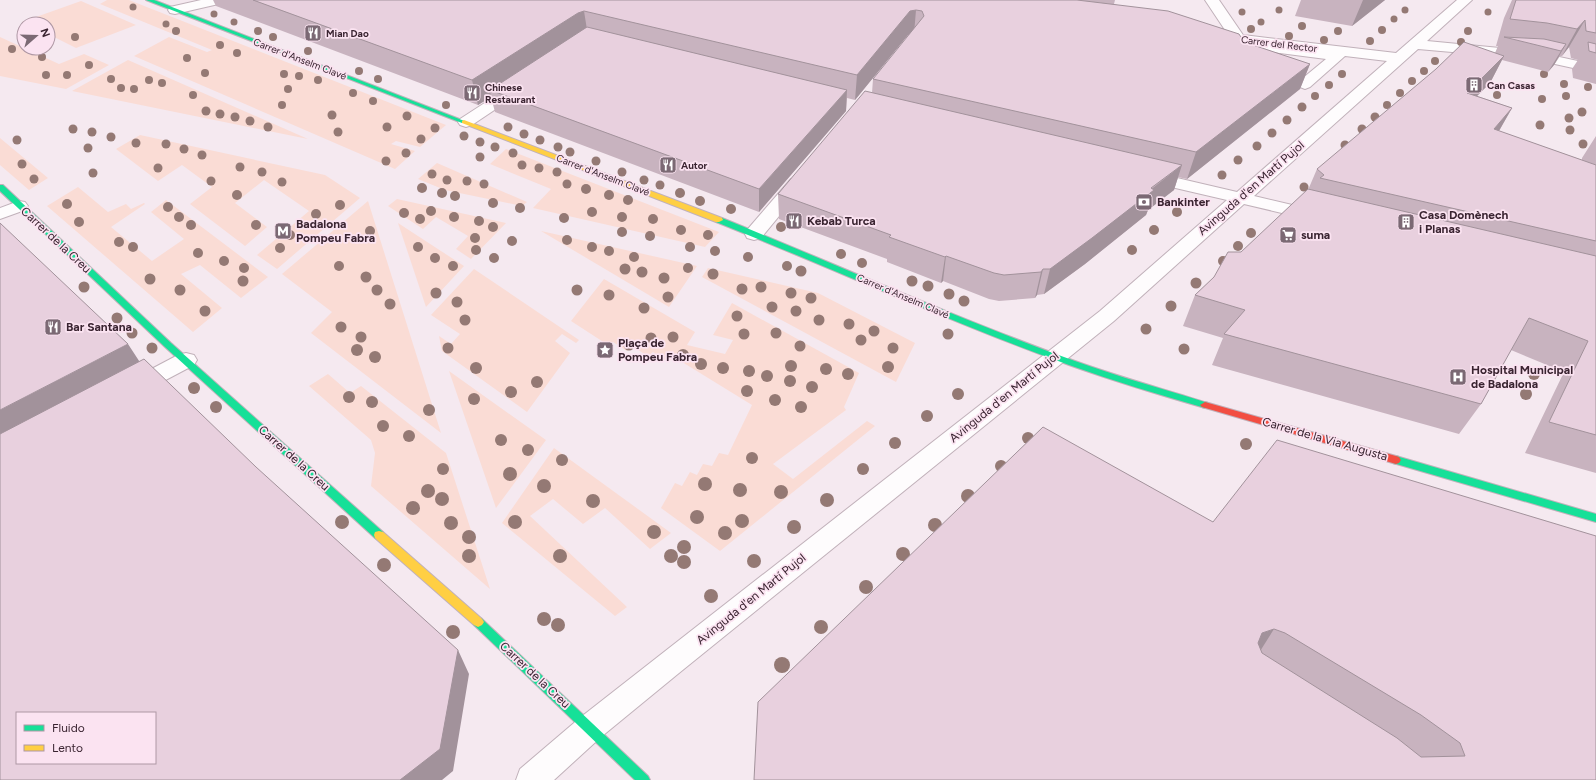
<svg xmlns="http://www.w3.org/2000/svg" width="1596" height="780" font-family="Figtree,sans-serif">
<rect width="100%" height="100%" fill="#f5e9f0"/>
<!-- green -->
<path fill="#fadcd5" d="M 107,0 L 129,0 L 446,125 L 420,147 L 396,141 L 391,144 L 415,151 L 395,169 L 134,56 L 169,37 L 207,52 L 212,50 L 100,4 Z
M 81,1 L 136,25 L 76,48 L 48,34 L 48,24 L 26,24 L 22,22 Z
M 0,37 L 59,64 L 84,54 L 109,65 L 66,89 L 0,76 Z
M 128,60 L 308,139 L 72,91 Z
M 140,135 L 325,175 L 360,198 L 277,269 L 257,255 L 309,211 L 264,180 L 235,203 L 267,227 L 245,246 L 190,204 L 212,187 L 182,165 L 158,181 L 116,149 Z
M 0,138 L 48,178 L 29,190 L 0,165 Z
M 506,149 L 719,232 L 705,247 L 533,208 L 551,189 L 490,164 Z
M 437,163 L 527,202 L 522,206 L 445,190 L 418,179 Z
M 78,187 L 108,212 L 126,204 L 131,209 L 144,203 L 145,204 L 111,227 L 152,261 L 184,239 L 151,212 L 166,200 L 268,277 L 241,298 L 200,265 L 181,274 L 222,308 L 193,332 L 47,206 Z
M 397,199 L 506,223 L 471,259 L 456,249 L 468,236 L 436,217 L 423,229 L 388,206 Z
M 368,201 L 441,433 L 311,333 L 332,312 L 282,274 Z
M 398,223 L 464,266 L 426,307 Z
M 541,231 L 697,266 L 669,307 Z
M 708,268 L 818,293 L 915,343 L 896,382 L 702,277 Z
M 474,269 L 579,340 L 576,343 L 562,334 L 555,341 L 570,353 L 527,412 L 442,351 L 439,336 L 451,344 L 460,334 L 431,315 Z
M 604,279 L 695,332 L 687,345 L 725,354 L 733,340 L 713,335 L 732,303 L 859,373 L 844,407 L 846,410 L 773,464 L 793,479 L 867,421 L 875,426 L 720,551 L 661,508 L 675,483 L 682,486 L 690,472 L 697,475 L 703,464 L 712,466 L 719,453 L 728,455 L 752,405 L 674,357 L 668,362 L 653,352 L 648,356 L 633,347 L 627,351 L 613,342 L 608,345 L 571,321 Z
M 449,371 L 546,440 L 496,508 Z
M 328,374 L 350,393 L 361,386 L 446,453 L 490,589 L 371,486 L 375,453 L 371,440 L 309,386 Z
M 554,448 L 671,533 L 650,549 L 605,508 L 583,524 L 553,499 L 530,516 L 627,607 L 615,616 L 502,523 Z"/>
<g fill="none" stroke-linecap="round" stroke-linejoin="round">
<!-- street casing -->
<g stroke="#c1b1ba" stroke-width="2">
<path id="street" d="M 201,0 L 225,0 L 223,3 L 175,14 L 170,13 L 168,10 L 170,7 Z
M 1205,0 L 1219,0 L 1243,35 L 1396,53 L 1457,0 L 1472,0 L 1427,41 L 1532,51 L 1596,65 L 1596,73 L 1532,59 L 1418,49 L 1254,196 L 1322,212 L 1325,216 L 1322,220 L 1316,221 L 1244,204 L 1114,321 L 679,673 L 601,737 L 554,780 L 516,780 L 520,769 L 581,717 L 1100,311 L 1227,200 L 1141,180 L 1138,176 L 1141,172 L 1147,171 L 1237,192 L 1387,61 L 1345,56 L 1310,87 L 1305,89 L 1300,87 L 1236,65 L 1223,43 L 1224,41 L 1207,38 L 1205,35 L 1207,32 L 1212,31 L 1227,33 ZM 1240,48 L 1326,59 L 1303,78 L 1247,59 Z
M 519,82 L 524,84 L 527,87 L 524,90 L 472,125 L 466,127 L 460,125 L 458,122 L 460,119 L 514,84 Z
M 797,178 L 803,179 L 806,183 L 803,187 L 761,238 L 754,240 L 747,238 L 745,234 L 747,230 L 791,179 Z
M 19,201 L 25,202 L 28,206 L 25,210 L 0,219 L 0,208 Z
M 186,353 L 194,355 L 197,360 L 194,365 L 141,393 L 133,396 L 125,393 L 122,388 L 125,383 L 178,355 Z"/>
</g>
<!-- fast casing -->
<g stroke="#c1b1ba" stroke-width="2">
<path id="fast" d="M 146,0 L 154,0 L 467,122 L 462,123 Z
M 0,185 L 3,185 L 171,343 L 383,532 L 384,535 L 383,538 L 379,539 L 375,538 L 165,347 L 0,191 Z
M 716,218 L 722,218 C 840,266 956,318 1075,361 C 1119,377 1164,389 1208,403 L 1210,405 L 1205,408 C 1160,395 1114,381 1069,365 C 950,322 834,269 716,222 Z
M 1396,456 L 1596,514 L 1596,522 L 1393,463 L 1391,460 L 1393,457 Z
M 478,617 L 482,619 L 648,776 L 650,780 L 635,780 L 474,625 L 472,622 L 474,619 Z"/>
</g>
<!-- slow casing -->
<g stroke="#c1b1ba" stroke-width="2">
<path id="slow" d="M 464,120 L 722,218 L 723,220 L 719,222 L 716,222 L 462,123 L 462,121 Z
M 379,531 L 383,532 L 482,619 L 484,622 L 482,625 L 478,627 L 474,625 L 375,538 L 374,535 L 375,532 Z"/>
</g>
<!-- jam casing -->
<g stroke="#c1b1ba" stroke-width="2">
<path id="jam" d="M 1205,402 L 1396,456 L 1399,457 L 1401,460 L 1399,463 L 1396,464 L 1202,407 L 1200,405 Z"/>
</g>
<!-- street -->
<use href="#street" fill="#fefcfd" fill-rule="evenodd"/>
<!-- fast -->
<use href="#fast" fill="#16e098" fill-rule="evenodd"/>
<!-- slow -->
<use href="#slow" fill="#ffcf43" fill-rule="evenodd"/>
<!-- jam -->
<use href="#jam" fill="#f24e42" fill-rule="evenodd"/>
</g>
<!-- trees -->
<g fill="#947974">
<circle cx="133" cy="7" r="3.5"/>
<circle cx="1279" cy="10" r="3.5"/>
<circle cx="1405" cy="10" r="3.5"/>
<circle cx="1242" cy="12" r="3.5"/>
<circle cx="1488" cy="12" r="3.5"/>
<circle cx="214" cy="14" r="3.5"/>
<circle cx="1394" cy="19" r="3.5"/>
<circle cx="234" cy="22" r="3.5"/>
<circle cx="1261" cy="22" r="3.5"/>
<circle cx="166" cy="24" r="3.5"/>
<circle cx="1302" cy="26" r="4"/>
<circle cx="1251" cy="29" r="4"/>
<circle cx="1382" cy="30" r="4"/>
<circle cx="176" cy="31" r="4"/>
<circle cx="258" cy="31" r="4"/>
<circle cx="1338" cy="31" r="4"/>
<circle cx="1468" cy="31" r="4"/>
<circle cx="1289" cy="36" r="4"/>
<circle cx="75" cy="37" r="4"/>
<circle cx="273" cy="37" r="4"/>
<circle cx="1324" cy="40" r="4"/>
<circle cx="1370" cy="41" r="4"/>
<circle cx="1461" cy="42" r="4"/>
<circle cx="220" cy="45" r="4"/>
<circle cx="12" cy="49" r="4"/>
<circle cx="308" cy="51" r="4"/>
<circle cx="237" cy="53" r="4"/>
<circle cx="42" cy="57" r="4"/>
<circle cx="187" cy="58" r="4"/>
<circle cx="1435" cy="61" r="4"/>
<circle cx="89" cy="65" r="4"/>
<circle cx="359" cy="71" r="4"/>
<circle cx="1424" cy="71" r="4"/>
<circle cx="205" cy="73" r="4"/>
<circle cx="284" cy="74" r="4"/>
<circle cx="1342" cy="74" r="4"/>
<circle cx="1544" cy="74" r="4"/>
<circle cx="46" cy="75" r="4"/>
<circle cx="67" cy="75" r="4"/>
<circle cx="299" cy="76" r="4"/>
<circle cx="111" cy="79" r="4"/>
<circle cx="378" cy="79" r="4"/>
<circle cx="149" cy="80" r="4"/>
<circle cx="318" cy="80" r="4"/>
<circle cx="1412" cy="81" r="4"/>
<circle cx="162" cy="83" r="4"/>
<circle cx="1564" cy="84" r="4"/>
<circle cx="1329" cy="85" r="4"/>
<circle cx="1588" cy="87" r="4"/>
<circle cx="121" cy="88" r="4"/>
<circle cx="134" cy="89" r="4"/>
<circle cx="288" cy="89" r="4"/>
<circle cx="353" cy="93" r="4"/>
<circle cx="1400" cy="93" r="4"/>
<circle cx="193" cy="95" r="4"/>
<circle cx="1497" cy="95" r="4"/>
<circle cx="1315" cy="96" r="4"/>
<circle cx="1566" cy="96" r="4"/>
<circle cx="1542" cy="99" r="4"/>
<circle cx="373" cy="101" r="4"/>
<circle cx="282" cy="105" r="4"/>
<circle cx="446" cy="105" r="4"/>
<circle cx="1387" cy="105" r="4"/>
<circle cx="1302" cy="107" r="4.5"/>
<circle cx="206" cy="111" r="4.5"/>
<circle cx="1582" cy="112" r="4.5"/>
<circle cx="220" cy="114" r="4.5"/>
<circle cx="332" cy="115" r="4.5"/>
<circle cx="407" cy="116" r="4.5"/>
<circle cx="235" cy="117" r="4.5"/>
<circle cx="1375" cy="117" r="4.5"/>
<circle cx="1569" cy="118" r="4.5"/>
<circle cx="1287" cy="120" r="4.5"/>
<circle cx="250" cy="121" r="4.5"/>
<circle cx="1540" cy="125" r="4.5"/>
<circle cx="268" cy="127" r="4.5"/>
<circle cx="387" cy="127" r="4.5"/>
<circle cx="508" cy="127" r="4.5"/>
<circle cx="435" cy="128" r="4.5"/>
<circle cx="73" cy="129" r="4.5"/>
<circle cx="1362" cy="129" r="4.5"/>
<circle cx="1570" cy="130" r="4.5"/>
<circle cx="92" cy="132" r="4.5"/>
<circle cx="338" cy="132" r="4.5"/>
<circle cx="1272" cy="133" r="4.5"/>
<circle cx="524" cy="134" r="4.5"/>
<circle cx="464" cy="136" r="4.5"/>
<circle cx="111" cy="137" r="4.5"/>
<circle cx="421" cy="139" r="4.5"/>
<circle cx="17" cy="140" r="4.5"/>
<circle cx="540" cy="140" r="4.5"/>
<circle cx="480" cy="142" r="4.5"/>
<circle cx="136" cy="143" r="4.5"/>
<circle cx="166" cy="144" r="4.5"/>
<circle cx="1583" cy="144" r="4.5"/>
<circle cx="1345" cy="145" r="4.5"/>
<circle cx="1257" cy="146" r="4.5"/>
<circle cx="495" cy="147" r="4.5"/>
<circle cx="558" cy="147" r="4.5"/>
<circle cx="88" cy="148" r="4.5"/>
<circle cx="184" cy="149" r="4.5"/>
<circle cx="570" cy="152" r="4.5"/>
<circle cx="406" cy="153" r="4.5"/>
<circle cx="513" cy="153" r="4.5"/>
<circle cx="202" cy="155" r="4.5"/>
<circle cx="480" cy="157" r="4.5"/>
<circle cx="1238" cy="160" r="4.5"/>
<circle cx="386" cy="161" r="4.5"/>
<circle cx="596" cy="161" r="4.5"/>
<circle cx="22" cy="164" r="4.5"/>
<circle cx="522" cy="165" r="4.5"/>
<circle cx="240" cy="167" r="4.5"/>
<circle cx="158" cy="168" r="4.5"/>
<circle cx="539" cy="168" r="4.5"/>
<circle cx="262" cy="172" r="4.5"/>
<circle cx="557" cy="172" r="4.5"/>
<circle cx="622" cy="172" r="4.5"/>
<circle cx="93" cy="173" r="4.5"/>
<circle cx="432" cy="174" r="4.5"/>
<circle cx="1222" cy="175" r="4.5"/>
<circle cx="34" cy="179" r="4.5"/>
<circle cx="447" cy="180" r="4.5"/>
<circle cx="644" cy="180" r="4.5"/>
<circle cx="211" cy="181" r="4.5"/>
<circle cx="467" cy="181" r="4.5"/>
<circle cx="282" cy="182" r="4.5"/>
<circle cx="484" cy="184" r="4.5"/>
<circle cx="567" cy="184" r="4.5"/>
<circle cx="660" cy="185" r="4.5"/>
<circle cx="1304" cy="187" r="4.5"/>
<circle cx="422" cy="188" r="5"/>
<circle cx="586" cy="189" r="5"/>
<circle cx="442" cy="193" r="5"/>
<circle cx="680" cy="193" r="5"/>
<circle cx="237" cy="195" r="5"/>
<circle cx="609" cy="195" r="5"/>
<circle cx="455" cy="196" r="5"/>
<circle cx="628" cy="200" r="5"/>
<circle cx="700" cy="201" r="5"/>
<circle cx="493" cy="203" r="5"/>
<circle cx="67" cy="204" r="5"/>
<circle cx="340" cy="205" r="5"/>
<circle cx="168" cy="207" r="5"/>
<circle cx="520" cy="208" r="5"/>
<circle cx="731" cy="209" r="5"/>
<circle cx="431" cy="211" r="5"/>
<circle cx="592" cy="212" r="5"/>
<circle cx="1177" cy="212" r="5"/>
<circle cx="404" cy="213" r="5"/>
<circle cx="316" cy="214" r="5"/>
<circle cx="179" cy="217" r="5"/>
<circle cx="454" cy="217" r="5"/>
<circle cx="622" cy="217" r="5"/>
<circle cx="564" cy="218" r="5"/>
<circle cx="420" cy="219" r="5"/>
<circle cx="653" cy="219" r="5"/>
<circle cx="479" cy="221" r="5"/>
<circle cx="79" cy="222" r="5"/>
<circle cx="191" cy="225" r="5"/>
<circle cx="256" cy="225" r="5"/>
<circle cx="493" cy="227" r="5"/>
<circle cx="781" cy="227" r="5"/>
<circle cx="681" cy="230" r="5"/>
<circle cx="1154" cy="230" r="5"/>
<circle cx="370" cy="231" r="5"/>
<circle cx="622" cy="232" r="5"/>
<circle cx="1251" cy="233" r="5"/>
<circle cx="290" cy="235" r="5"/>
<circle cx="708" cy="235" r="5"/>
<circle cx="650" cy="236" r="5"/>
<circle cx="475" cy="238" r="5"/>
<circle cx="567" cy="240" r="5"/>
<circle cx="512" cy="241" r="5"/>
<circle cx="119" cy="242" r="5"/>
<circle cx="1238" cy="246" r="5"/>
<circle cx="133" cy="247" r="5"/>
<circle cx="418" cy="247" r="5"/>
<circle cx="592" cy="247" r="5"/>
<circle cx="690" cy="247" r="5"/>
<circle cx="280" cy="248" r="5"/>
<circle cx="476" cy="250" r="5"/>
<circle cx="1132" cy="250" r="5"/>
<circle cx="609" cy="251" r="5"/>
<circle cx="715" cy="251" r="5"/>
<circle cx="198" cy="253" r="5"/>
<circle cx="841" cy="254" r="5"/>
<circle cx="634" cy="257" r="5"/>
<circle cx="748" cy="257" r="5"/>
<circle cx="435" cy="258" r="5"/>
<circle cx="494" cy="258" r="5"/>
<circle cx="224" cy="261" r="5"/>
<circle cx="1223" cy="261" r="5"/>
<circle cx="862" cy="263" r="5"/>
<circle cx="339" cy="266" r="5"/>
<circle cx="453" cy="266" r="5"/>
<circle cx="787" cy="266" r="5"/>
<circle cx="244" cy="268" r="5"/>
<circle cx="688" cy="268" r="5"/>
<circle cx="625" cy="269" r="5.5"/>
<circle cx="801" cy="271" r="5.5"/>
<circle cx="642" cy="272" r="5.5"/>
<circle cx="713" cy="274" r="5.5"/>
<circle cx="366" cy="277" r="5.5"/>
<circle cx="664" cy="278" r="5.5"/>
<circle cx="150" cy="279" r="5.5"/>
<circle cx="243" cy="281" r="5.5"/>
<circle cx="912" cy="281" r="5.5"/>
<circle cx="1196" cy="283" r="5.5"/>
<circle cx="928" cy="286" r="5.5"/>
<circle cx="84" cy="287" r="5.5"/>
<circle cx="761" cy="287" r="5.5"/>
<circle cx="742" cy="289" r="5.5"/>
<circle cx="180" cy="290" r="5.5"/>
<circle cx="377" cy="290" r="5.5"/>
<circle cx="577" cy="290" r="5.5"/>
<circle cx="436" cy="293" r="5.5"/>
<circle cx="791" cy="293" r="5.5"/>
<circle cx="949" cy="294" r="5.5"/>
<circle cx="609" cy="295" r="5.5"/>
<circle cx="668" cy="297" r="5.5"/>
<circle cx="811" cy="298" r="5.5"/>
<circle cx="964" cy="301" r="5.5"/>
<circle cx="457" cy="302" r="5.5"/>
<circle cx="390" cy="304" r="5.5"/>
<circle cx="1171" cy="306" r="5.5"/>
<circle cx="772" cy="307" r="5.5"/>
<circle cx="644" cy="308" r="5.5"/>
<circle cx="205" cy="311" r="5.5"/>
<circle cx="796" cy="311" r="5.5"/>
<circle cx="737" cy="316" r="5.5"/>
<circle cx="117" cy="318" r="5.5"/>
<circle cx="465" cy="320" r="5.5"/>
<circle cx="819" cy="320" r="5.5"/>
<circle cx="849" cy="324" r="5.5"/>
<circle cx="341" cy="327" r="5.5"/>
<circle cx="1146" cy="329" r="5.5"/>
<circle cx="874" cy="331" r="5.5"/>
<circle cx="132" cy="333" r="5.5"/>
<circle cx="776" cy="333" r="5.5"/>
<circle cx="744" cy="334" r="5.5"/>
<circle cx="948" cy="334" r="5.5"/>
<circle cx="361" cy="337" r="5.5"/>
<circle cx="673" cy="337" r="5.5"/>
<circle cx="651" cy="338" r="5.5"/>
<circle cx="861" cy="340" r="5.5"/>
<circle cx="629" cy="345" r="5.5"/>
<circle cx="800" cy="346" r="5.5"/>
<circle cx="152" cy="348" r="5.5"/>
<circle cx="448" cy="348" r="5.5"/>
<circle cx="893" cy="348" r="5.5"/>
<circle cx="1184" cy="349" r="5.5"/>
<circle cx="357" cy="350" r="6"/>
<circle cx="683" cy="355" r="6"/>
<circle cx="375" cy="357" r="6"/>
<circle cx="701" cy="364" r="6"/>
<circle cx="791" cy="366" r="6"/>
<circle cx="888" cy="367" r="6"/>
<circle cx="476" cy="368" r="6"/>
<circle cx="723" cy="368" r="6"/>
<circle cx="826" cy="369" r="6"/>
<circle cx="749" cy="371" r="6"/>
<circle cx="848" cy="374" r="6"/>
<circle cx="1534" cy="374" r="6"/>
<circle cx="767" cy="376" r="6"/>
<circle cx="790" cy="381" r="6"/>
<circle cx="537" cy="382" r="6"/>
<circle cx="812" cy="387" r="6"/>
<circle cx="194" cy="388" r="6"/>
<circle cx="747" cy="391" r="6"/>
<circle cx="511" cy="392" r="6"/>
<circle cx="958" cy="394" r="6"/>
<circle cx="1526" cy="394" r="6"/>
<circle cx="349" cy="397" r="6"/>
<circle cx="474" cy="399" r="6"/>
<circle cx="775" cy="400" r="6"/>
<circle cx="372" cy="402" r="6"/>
<circle cx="216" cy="407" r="6"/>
<circle cx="801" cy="407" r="6"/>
<circle cx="429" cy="410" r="6"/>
<circle cx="927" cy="416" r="6"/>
<circle cx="383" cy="426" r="6"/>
<circle cx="409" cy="436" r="6"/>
<circle cx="1028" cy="438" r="6"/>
<circle cx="501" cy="440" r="6"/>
<circle cx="895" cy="443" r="6"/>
<circle cx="1246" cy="444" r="6"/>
<circle cx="528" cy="450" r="6"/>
<circle cx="752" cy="458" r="6"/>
<circle cx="562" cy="460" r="6"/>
<circle cx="1001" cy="466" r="6"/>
<circle cx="443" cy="469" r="6"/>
<circle cx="863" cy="469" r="6"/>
<circle cx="510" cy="474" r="7"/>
<circle cx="705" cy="484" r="7"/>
<circle cx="544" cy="486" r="7"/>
<circle cx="740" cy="490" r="7"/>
<circle cx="428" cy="491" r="7"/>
<circle cx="781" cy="492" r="7"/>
<circle cx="968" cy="496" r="7"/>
<circle cx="442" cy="499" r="7"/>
<circle cx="827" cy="500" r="7"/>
<circle cx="593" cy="501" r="7"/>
<circle cx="413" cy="508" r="7"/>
<circle cx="697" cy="517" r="7"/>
<circle cx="742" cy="521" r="7"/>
<circle cx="342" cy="522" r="7"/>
<circle cx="515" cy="522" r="7"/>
<circle cx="451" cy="523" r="7"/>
<circle cx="935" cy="525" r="7"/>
<circle cx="794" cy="527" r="7"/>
<circle cx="654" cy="532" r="7"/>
<circle cx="725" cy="533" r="7"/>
<circle cx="469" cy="537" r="7"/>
<circle cx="684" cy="547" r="7"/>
<circle cx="903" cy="554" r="7"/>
<circle cx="469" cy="556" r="7"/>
<circle cx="560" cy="556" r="7"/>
<circle cx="671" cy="556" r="7"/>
<circle cx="754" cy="561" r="7"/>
<circle cx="684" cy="562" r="7"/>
<circle cx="384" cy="565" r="7"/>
<circle cx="866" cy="587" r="7"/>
<circle cx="711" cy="596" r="7"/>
<circle cx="544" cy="619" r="7"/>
<circle cx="558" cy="625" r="7"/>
<circle cx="821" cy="627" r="7"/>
<circle cx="453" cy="632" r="7"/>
<circle cx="782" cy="665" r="8"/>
</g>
<!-- wall -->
<path fill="#c8b3bf" d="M 213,0 L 1115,0 L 1114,4 L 1244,42 L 1310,64 L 1300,89 L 1187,179 L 1178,177 L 1174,190 L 1148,210 L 1146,215 L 1085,264 L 1044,294 L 1037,295 L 1035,298 L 999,301 L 989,299 L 943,281 L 941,283 L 887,262 L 887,259 L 779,219 L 778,194 L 872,93 L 873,79 L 909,35 L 908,35 L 855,100 L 847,98 L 846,111 L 759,212 L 495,112 L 491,97 L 478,105 L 216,6 Z
M 1301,0 L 1385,0 L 1352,26 L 1295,16 Z
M 1512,0 L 1596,0 L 1596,84 L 1573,78 L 1572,69 L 1578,60 L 1571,58 L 1569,47 L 1562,56 L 1560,56 L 1554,65 L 1548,72 L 1502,60 L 1490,83 L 1477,96 L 1512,108 L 1499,131 L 1582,160 L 1582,158 L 1596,136 L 1596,473 L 1525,453 L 1564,372 L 1511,350 L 1481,404 L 1459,434 L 1212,365 L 1223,338 L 1183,326 L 1195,295 L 1308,190 L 1317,169 L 1495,53 L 1498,46 L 1496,46 L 1504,18 Z
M 1213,522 L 1596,780 L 754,780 Z"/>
<!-- shaded-wall -->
<path fill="#a2929b" d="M 1363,0 L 1385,0 L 1352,26 Z
M 916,10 L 914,34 L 908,35 L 855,100 L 857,75 L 910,11 Z
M 584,11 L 588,36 L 490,90 L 491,97 L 478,105 L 472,80 L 578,13 Z
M 1585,20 L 1569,47 L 1562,56 L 1577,29 Z
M 1566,44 L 1554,65 L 1548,72 L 1561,51 Z
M 1504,56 L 1490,83 L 1452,121 L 1467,93 Z
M 1310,64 L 1300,89 L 1187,179 L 1196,152 Z
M 847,90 L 846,111 L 759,212 L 759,189 Z
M 1512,108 L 1496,136 L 1494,129 Z
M 1182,165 L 1174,190 L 1148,210 L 1146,215 L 1085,264 L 1044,294 L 1050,269 Z
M 946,256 L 943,281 L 941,283 L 945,257 Z
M 1043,269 L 1037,295 L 1035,298 L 1041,272 Z
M 128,344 L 145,370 L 0,447 L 0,410 Z
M 1274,629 L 1257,656 L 1245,660 L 1262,633 Z
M 458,650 L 469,674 L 453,771 L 442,780 L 400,780 Z"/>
<!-- building -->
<path fill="#e8d0de" stroke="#a2929b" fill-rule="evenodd" d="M 253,0 L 1077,0 L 1168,11 L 1239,34 L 1244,42 L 1310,64 L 1196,152 L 873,79 L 924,16 L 922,11 L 916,10 L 910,11 L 857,75 L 584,11 L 578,13 L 472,80 Z
M 1516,0 L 1596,0 L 1596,33 L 1586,31 L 1585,20 L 1577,29 L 1547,23 L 1510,19 Z
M 587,27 L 847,90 L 759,189 L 490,90 Z
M 1504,37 L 1544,39 L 1566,44 L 1561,51 Z
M 1464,42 L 1504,56 L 1467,93 L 1512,108 L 1494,129 L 1596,165 L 1596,241 L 1320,178 L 1324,175 L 1317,169 L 1436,69 Z
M 1588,42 L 1596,44 L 1596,53 L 1589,51 Z
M 865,91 L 1182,165 L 1151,188 L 1154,190 L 1092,238 L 1050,269 L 1043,269 L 1041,272 L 1004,275 L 994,273 L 946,256 L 945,257 L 889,237 L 891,235 L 778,194 Z
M 1308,189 L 1596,256 L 1596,435 L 1549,422 L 1588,341 L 1529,318 L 1481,404 L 1224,334 L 1245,310 L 1195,295 L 1214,277 L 1228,252 L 1241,252 Z
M 0,223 L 128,344 L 0,410 Z
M 144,359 L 256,467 L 458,650 L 440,749 L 400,780 L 0,780 L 0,434 ZM 17,713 L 155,713 L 155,763 L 17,763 Z
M 1043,427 L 1213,522 L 1277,440 L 1596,536 L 1596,780 L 754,780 L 758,702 ZM 1274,629 L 1285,633 L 1421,715 L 1460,743 L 1465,756 L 1421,757 L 1397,738 L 1262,653 L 1258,643 L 1262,633 Z"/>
<!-- icons -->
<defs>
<g id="restaurant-square" transform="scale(0.9)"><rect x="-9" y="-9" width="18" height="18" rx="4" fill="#7b6974" stroke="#fbe3f1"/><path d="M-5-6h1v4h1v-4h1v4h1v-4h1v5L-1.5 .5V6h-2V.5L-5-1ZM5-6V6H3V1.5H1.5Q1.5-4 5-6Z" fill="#fff"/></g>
<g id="building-square" transform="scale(0.9)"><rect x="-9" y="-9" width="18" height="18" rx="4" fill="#7b6974" stroke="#fbe3f1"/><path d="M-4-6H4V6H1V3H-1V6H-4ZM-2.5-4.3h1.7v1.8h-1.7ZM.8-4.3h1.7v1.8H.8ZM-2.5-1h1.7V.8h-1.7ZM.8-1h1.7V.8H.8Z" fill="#fff"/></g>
<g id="bank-square" transform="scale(0.9)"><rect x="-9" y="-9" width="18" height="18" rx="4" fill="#7b6974" stroke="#fbe3f1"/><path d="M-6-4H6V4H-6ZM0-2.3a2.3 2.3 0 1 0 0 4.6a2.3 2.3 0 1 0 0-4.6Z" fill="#fff"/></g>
<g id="metro-square" transform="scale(0.9)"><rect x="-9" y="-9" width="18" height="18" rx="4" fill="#7b6974" stroke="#fbe3f1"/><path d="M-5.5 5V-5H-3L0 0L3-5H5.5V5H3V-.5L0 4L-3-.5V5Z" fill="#fff"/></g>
<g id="supermarket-square" transform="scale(0.9)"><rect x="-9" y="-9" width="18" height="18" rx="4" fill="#7b6974" stroke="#fbe3f1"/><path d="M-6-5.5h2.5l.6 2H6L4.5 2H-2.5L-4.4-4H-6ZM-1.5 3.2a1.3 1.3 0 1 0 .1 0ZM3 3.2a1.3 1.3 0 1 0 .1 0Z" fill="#fff"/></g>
<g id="sight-square" transform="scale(0.9)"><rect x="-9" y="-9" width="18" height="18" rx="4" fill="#7b6974" stroke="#fbe3f1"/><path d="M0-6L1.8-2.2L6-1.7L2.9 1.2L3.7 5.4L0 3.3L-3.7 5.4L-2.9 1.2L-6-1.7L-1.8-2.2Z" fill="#fff"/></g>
<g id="hospital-square" transform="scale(0.9)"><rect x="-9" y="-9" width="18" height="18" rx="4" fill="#7b6974" stroke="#fbe3f1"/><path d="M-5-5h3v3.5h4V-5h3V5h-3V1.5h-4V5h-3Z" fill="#fff"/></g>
</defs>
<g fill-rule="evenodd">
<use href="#restaurant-square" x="313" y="33"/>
<use href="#building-square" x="1474" y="85"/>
<use href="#restaurant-square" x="472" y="93"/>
<use href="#restaurant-square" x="668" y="165"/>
<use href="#bank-square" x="1144" y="202"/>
<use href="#restaurant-square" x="794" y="221"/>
<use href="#building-square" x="1406" y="222"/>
<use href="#metro-square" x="283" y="231"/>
<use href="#supermarket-square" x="1288" y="235"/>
<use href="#restaurant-square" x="53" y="327"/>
<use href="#sight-square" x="605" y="350"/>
<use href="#hospital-square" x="1458" y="377"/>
</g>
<g text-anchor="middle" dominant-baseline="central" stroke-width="3.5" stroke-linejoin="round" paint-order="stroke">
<!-- far-poi labels -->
<g font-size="10" font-weight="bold" fill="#3a2431" stroke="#fbe3f1" text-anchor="start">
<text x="326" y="33">Mian Dao</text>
<text x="1487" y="85">Can Casas</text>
<text x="485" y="87">Chinese<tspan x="485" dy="12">Restaurant</tspan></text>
<text x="681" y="165">Autor</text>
</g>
<!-- far-street labels -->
<g font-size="10" fill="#3a2431" stroke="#fbe3f1">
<text transform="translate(1279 44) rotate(7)">Carrer del Rector</text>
<text transform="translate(300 59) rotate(21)">Carrer d'Anselm Clavé</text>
<text transform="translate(603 175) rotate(21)">Carrer d'Anselm Clavé</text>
<text transform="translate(903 296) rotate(23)">Carrer d'Anselm Clavé</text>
</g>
<!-- street labels -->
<g font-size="12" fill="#3a2431" stroke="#fbe3f1">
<text transform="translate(1251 188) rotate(-41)">Avinguda d'en Martí Pujol</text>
<text transform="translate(56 240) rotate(43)">Carrer de la Creu</text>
<text transform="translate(1004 397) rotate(-39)">Avinguda d'en Martí Pujol</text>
<text transform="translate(1325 439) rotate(16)">Carrer de la Via Augusta</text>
<text transform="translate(294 458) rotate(42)">Carrer de la Creu</text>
<text transform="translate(751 599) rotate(-39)">Avinguda d'en Martí Pujol</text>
<text transform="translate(535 675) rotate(43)">Carrer de la Creu</text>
</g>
<!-- poi labels -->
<g font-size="12" font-weight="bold" fill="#3a2431" stroke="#fbe3f1" text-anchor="start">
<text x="1157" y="202">Bankinter</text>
<text x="1419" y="215">Casa Domènech<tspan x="1419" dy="14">i Planas</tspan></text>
<text x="807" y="221">Kebab Turca</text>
<text x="296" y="224">Badalona<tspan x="296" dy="14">Pompeu Fabra</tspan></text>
<text x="1301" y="235">suma</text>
<text x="66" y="327">Bar Santana</text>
<text x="618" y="343">Plaça de<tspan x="618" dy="14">Pompeu Fabra</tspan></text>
<text x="1471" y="370">Hospital Municipal<tspan x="1471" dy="14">de Badalona</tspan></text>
</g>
</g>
<!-- legend -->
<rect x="16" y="712" width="140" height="52" fill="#fbe3f1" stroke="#ae97a4"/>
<rect x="24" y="725" width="20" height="6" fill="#16e098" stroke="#ae97a4"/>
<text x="52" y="732" font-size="12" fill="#3a2431">Fluido</text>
<rect x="24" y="745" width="20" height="6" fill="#ffcf43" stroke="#ae97a4"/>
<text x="52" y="752" font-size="12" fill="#3a2431">Lento</text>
<!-- north arrow -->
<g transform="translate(36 36) rotate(70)"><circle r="19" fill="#fbe3f1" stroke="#ae97a4"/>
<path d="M0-3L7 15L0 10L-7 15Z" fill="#7b6974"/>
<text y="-6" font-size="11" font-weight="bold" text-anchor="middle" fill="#3a2431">N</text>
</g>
</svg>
